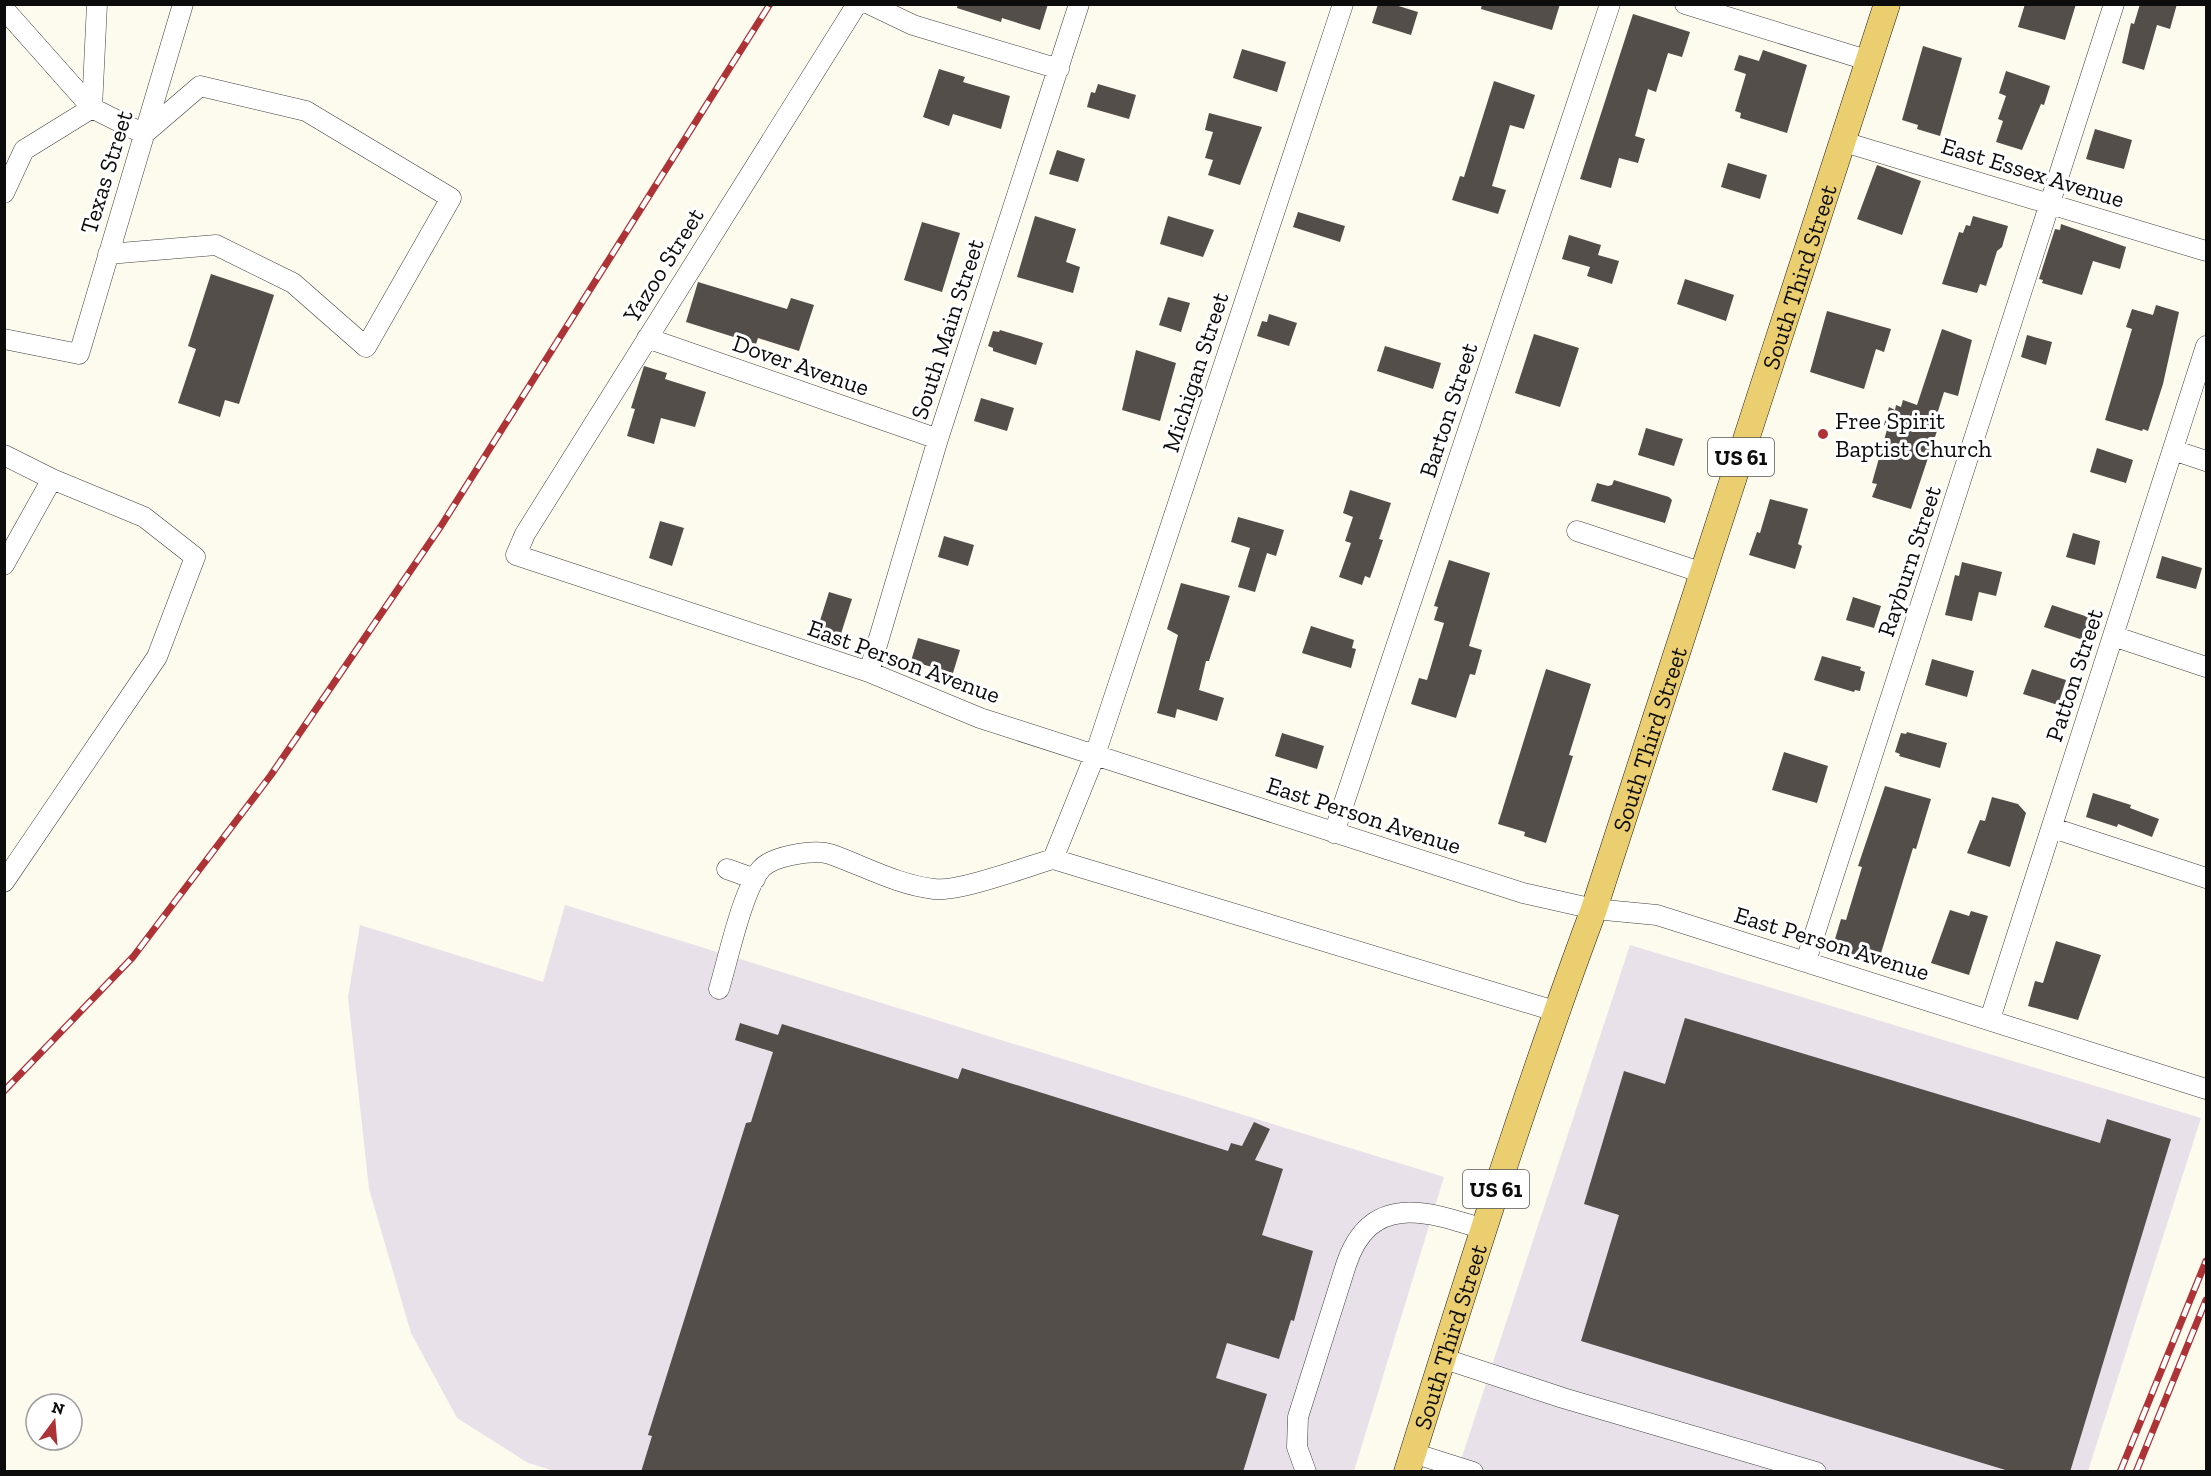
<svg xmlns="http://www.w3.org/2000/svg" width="2211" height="1476" font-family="'Zilla Slab',serif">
<rect width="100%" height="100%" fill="#fdfaee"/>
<!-- industrial -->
<path fill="#e9e1ea" d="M 565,905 L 1444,1177 L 1354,1471 L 558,1472 L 528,1463 L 457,1418 L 411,1333 L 369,1189 L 348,997 L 360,925 L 543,982 Z
M 1630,945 L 2201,1118 L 2088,1471 L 1457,1472 Z"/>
<!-- building -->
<path fill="#544e4a" d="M 958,4 L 1048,4 L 1040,30 L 1002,18 L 1001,22 L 957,8 Z
M 1378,4 L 1392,4 L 1418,12 L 1411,35 L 1372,23 Z
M 1482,4 L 1560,4 L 1552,30 L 1481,9 Z
M 2025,4 L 2076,4 L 2065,40 L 2018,27 Z
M 2140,4 L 2177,4 L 2170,29 L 2157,25 L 2144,70 L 2122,63 L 2131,23 L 2134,24 Z
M 1633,14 L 1690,32 L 1682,57 L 1668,53 L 1656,92 L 1648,89 L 1635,136 L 1645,139 L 1638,163 L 1619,158 L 1611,188 L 1580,179 Z
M 1923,46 L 1962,58 L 1940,136 L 1917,129 L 1918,125 L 1902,120 Z
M 1242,49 L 1286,62 L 1277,92 L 1233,78 Z
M 1763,50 L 1807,65 L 1787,133 L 1740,118 L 1741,113 L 1735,111 L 1746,74 L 1734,70 L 1739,55 L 1759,61 Z
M 939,69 L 965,77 L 963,82 L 1010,96 L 1001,129 L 953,114 L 949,126 L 923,117 Z
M 2006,71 L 2050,86 L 2044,105 L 2041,104 L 2022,150 L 1996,142 L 2003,121 L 1998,119 L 2006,96 L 1999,93 Z
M 1494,81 L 1535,95 L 1524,129 L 1510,125 L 1492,186 L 1506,190 L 1498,214 L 1452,200 L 1460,176 L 1464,177 Z
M 1098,84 L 1136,95 L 1129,119 L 1087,107 L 1091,92 L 1095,93 Z
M 1209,113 L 1262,127 L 1240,185 L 1208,175 L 1213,160 L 1205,158 L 1213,132 L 1205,130 Z
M 2095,129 L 2132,140 L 2124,169 L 2086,159 Z
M 1057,150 L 1085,159 L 1078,182 L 1049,174 Z
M 1728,163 L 1767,175 L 1760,199 L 1721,187 Z
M 1877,165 L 1921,181 L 1902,235 L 1857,219 Z
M 1298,212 L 1345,226 L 1340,242 L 1293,227 Z
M 1035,216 L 1076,229 L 1066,262 L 1080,267 L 1073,293 L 1017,277 Z
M 1168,216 L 1214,230 L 1203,257 L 1160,244 Z
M 1973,216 L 2008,226 L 2002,247 L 1997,251 L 1986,286 L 1980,284 L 1977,293 L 1942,284 L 1959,232 L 1963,233 L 1966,225 L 1970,226 Z
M 922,222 L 960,233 L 942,292 L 904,280 Z
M 2061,224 L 2126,247 L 2120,269 L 2093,261 L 2082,295 L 2042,283 L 2043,280 L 2039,279 L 2055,229 L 2060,230 Z
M 1569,235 L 1601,245 L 1598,255 L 1619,261 L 1612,284 L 1587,276 L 1590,267 L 1562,259 Z
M 211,274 L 274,295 L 239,404 L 225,400 L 220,417 L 178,403 L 196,349 L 188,346 Z
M 1685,279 L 1734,295 L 1726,321 L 1677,304 Z
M 698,282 L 787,309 L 791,298 L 814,305 L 799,351 L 758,338 L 756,344 L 686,322 Z
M 1168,297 L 1190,303 L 1181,332 L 1159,325 Z
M 2156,305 L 2179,312 L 2163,384 L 2148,431 L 2143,429 L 2142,431 L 2105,420 L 2132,329 L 2126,327 L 2132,309 L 2153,315 Z
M 1827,311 L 1891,329 L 1884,352 L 1876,349 L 1864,389 L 1810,372 Z
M 1269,314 L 1297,323 L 1289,346 L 1257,336 L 1262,321 L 1267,322 Z
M 1942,329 L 1972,340 L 1958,396 L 1944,392 L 1934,424 L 1939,425 L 1911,509 L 1872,497 L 1877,484 L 1872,483 L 1888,426 L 1884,425 L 1889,407 L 1895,410 L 1896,405 L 1901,407 L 1903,400 L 1917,405 Z
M 1000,330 L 1043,343 L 1036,365 L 993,351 L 993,348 L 988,346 L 993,331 L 999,332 Z
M 1534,334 L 1579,348 L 1560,407 L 1515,393 Z
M 2027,335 L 2052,342 L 2046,365 L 2021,357 Z
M 1385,346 L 1441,363 L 1433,389 L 1377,371 Z
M 1136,350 L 1176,363 L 1160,421 L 1122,410 Z
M 644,366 L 667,373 L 665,379 L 706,392 L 695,427 L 661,418 L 654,444 L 627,436 L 635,409 L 631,408 Z
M 981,398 L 1014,408 L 1007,431 L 974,421 Z
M 1646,428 L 1683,439 L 1674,466 L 1638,455 Z
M 2097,448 L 2133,460 L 2126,483 L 2090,472 Z
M 1614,480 L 1669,497 L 1672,500 L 1665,523 L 1591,501 L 1597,483 L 1608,486 L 1612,485 Z
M 1350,490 L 1391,503 L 1379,539 L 1383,540 L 1370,578 L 1365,576 L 1362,585 L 1339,577 L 1351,543 L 1345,541 L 1353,517 L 1343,513 Z
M 1770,499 L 1808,509 L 1798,544 L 1802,546 L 1795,569 L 1749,555 L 1757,532 L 1760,533 Z
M 1238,517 L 1284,530 L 1276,556 L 1267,553 L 1255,592 L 1238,587 L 1250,548 L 1231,542 Z
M 660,521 L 684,528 L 672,566 L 649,558 Z
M 2073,533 L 2100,541 L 2095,565 L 2066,557 Z
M 944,536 L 974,545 L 968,566 L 938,557 Z
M 2162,556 L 2202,568 L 2196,589 L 2156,578 Z
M 1449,560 L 1490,573 L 1469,646 L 1482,650 L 1475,675 L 1470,674 L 1456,718 L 1411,704 L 1419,678 L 1427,680 L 1444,623 L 1434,620 L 1438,607 L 1434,606 Z
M 1962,562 L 2002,572 L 1996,596 L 1979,592 L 1972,621 L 1945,615 L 1955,575 L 1959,576 Z
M 1181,583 L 1230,596 L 1209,661 L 1206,661 L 1199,690 L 1224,698 L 1217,721 L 1177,709 L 1175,718 L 1157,713 L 1178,635 L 1167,629 Z
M 829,592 L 852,599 L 839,640 L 822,634 L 823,629 L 818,627 Z
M 1853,597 L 1881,606 L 1874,628 L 1846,620 Z
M 2052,605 L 2091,618 L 2083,640 L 2044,627 Z
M 1311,626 L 1354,640 L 1352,648 L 1356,649 L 1351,668 L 1302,653 Z
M 918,638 L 960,650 L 953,673 L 911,661 Z
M 1822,656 L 1861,667 L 1860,670 L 1865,672 L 1860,691 L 1855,690 L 1854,692 L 1814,680 Z
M 1932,659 L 1974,671 L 1967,697 L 1925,685 Z
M 1546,669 L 1591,684 L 1569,755 L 1573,756 L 1546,843 L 1524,836 L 1525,832 L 1498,824 Z
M 2032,669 L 2066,680 L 2058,705 L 2023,694 Z
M 1907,732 L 1947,743 L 1940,768 L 1899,756 L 1900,754 L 1895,752 L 1901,733 L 1906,734 Z
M 1282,733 L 1324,746 L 1317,769 L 1275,756 Z
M 1784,752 L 1828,766 L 1817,803 L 1772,790 Z
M 1885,786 L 1931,799 L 1916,849 L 1913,848 L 1878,963 L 1832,949 L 1841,919 L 1846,920 L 1862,867 L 1858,866 Z
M 2093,793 L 2131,805 L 2130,808 L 2159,819 L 2152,837 L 2118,824 L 2117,827 L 2086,817 Z
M 1992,797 L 2018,804 L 2026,813 L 2010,867 L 1967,853 L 1980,820 L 1985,821 Z
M 1950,910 L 1969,916 L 1971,911 L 1988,916 L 1969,975 L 1931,963 Z
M 2056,941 L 2101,955 L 2078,1020 L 2028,1006 L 2035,981 L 2043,983 Z
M 1685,1018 L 2100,1143 L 2107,1119 L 2171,1139 L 2070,1472 L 2012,1472 L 1581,1341 L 1619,1215 L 1584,1204 L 1624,1071 L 1665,1084 Z
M 740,1023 L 778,1035 L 782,1024 L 958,1079 L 962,1068 L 1228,1151 L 1231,1143 L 1242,1146 L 1254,1122 L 1270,1129 L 1255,1160 L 1283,1169 L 1262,1235 L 1313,1251 L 1294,1321 L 1291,1320 L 1279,1359 L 1227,1343 L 1216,1378 L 1267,1394 L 1243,1472 L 641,1472 L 652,1436 L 648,1435 L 746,1123 L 751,1122 L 773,1052 L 735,1040 Z"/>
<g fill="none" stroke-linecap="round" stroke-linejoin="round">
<!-- minor casing -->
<g stroke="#3f3f3f" stroke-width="21">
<path id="minor" d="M 857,4 L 525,534 L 516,555 L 869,672 L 980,718 L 1523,893 L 1594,909 L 1657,915 L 2206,1089
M 869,4 L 913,25 L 1059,69
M 1343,4 L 1095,755 L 1053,859 L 1555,1011
M 1685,4 L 1870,61
M 4,9 L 92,108 L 144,134 L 200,86 L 306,111 L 451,198 L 366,347 L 293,283 L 216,245 L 108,254
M 92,108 L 97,4
M 1844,142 L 2206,251
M 4,193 L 24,150 L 92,108
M 647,338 L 938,439
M 4,339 L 79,354 L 183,4
M 2173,450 L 2206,461
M 4,455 L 52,479 L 4,565
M 1577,531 L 1703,573
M 2113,636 L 2206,667
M 869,672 L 938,439 L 1079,4
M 2053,828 L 2206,878
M 1334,833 L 1610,4
M 727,869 L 755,879
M 4,882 L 157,657 L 195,557 L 144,517 L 52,479
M 1806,961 L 2114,4
M 719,989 C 728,960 742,891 761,869 C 772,856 814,849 830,854 C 864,866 898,885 934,889 C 959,892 1026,867 1053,859
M 1990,1019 L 2206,346
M 1442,1358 L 1563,1398 L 1816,1472
M 1413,1453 L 1473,1472
M 1306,1472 L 1297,1447 L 1298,1417 L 1346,1265 C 1370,1192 1427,1211 1483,1229"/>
</g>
<!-- major casing -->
<g stroke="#1d1d1d" stroke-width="27">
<g id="major">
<path id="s1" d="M 1407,1472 C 1466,1283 1525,1094 1594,909 L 1887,4"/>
</g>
</g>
<!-- minor -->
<use href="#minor" stroke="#fff" stroke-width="20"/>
<!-- major -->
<use href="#major" stroke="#ebce70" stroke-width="26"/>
<!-- rail casing -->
<g stroke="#ae3337" stroke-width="7">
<path id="rail" d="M 4,1091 L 133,957 L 271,775 L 441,526 L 770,4
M 2120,1472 L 2206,1261
M 2136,1472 L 2206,1300"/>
</g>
<!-- rail -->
<use href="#rail" stroke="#fff" stroke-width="4.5" stroke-dasharray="14" stroke-linecap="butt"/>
</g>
<!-- markers -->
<circle fill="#ae3337" stroke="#fff" stroke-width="2" cx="1823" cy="434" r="6"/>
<g text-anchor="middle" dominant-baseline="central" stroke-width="6" stroke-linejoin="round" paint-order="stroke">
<!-- shield labels -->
<g fill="#fff" stroke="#555" stroke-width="1.5">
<rect x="1708" y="438" width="66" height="38" rx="4.5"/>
<rect x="1463" y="1170" width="66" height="38" rx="4.5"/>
</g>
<g font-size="22" font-weight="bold" fill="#0c0c0c">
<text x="1741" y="457">US 61</text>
<text x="1496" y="1189">US 61</text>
</g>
<!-- street labels -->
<g font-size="24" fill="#0c0c0c" stroke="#fff">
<text transform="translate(106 172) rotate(-73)">Texas Street</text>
<text transform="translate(2033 172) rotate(17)">East Essex Avenue</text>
<text transform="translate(663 265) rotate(-58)">Yazoo Street</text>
<text stroke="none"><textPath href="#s1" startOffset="1258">South Third Street</textPath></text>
<text transform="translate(947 329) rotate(-72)">South Main Street</text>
<text transform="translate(801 365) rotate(19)">Dover Avenue</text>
<text transform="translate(1195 372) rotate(-72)">Michigan Street</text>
<text transform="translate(1448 410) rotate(-72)">Barton Street</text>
<text transform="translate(1909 561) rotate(-72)">Rayburn Street</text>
<text transform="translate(904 661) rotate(20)">East Person Avenue</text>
<text transform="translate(2074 675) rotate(-72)">Patton Street</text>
<text stroke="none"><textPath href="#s1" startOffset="772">South Third Street</textPath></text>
<text transform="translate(1364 815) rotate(18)">East Person Avenue</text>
<text transform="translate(1832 943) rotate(17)">East Person Avenue</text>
<text stroke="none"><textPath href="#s1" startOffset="142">South Third Street</textPath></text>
</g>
<!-- poi labels -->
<g font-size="24" fill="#0c0c0c" stroke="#fff" text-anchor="start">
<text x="1835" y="420">Free Spirit<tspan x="1835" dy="28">Baptist Church</tspan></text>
</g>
</g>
<!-- border -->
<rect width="2211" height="1476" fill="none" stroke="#0c0c0c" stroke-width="12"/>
<!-- north arrow -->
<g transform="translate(54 1422) rotate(16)"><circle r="28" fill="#ffffff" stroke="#9e9e9e" stroke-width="1.5"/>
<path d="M0-4.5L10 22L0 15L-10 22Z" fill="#ae3337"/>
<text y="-9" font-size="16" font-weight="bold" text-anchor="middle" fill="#0c0c0c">N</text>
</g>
</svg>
